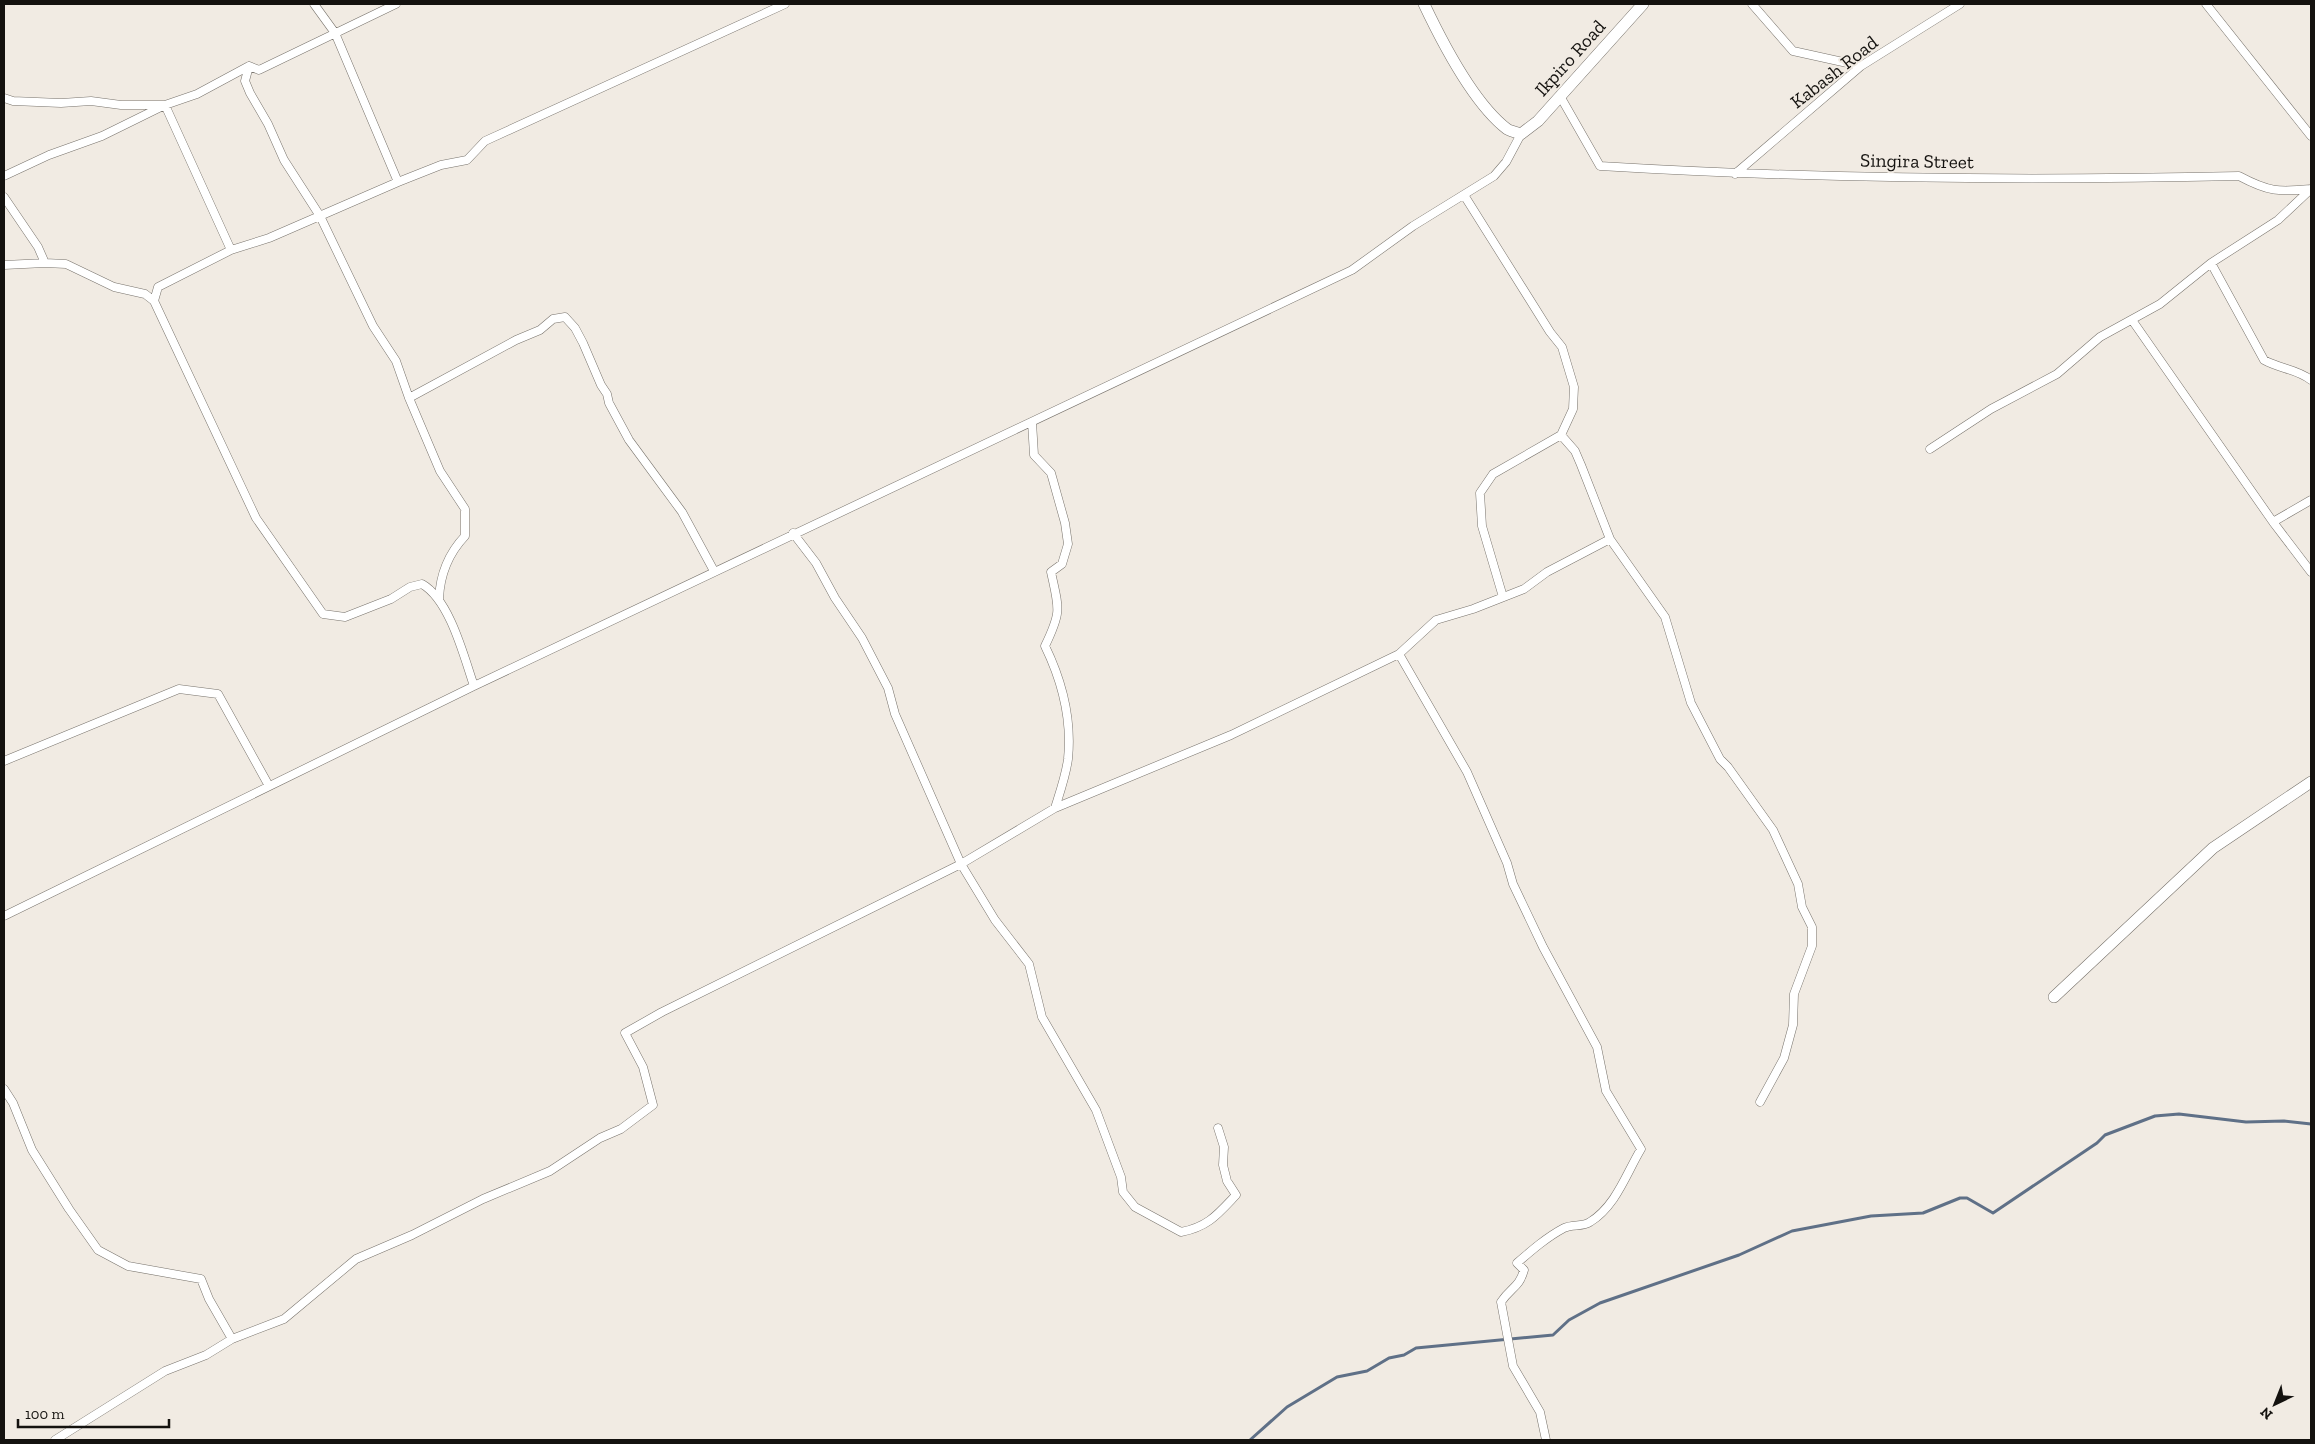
<svg xmlns="http://www.w3.org/2000/svg" width="2315" height="1444" font-family="'Zilla Slab',serif">
<rect width="100%" height="100%" fill="#f1ebe3"/>
<g fill="none" stroke-linecap="round" stroke-linejoin="round">
<!-- stream -->
<path stroke="#5f7087" stroke-width="3" d="M 1250,1440 L 1287,1407 L 1337,1377 L 1367,1371 L 1389,1358 L 1404,1355 L 1416,1348 L 1553,1335 L 1569,1320 L 1600,1303 L 1739,1255 L 1792,1231 L 1871,1216 L 1923,1213 L 1960,1198 L 1967,1198 L 1993,1213 L 2097,1143 L 2105,1135 L 2155,1116 L 2179,1114 L 2246,1122 L 2284,1121 L 2311,1124"/>
<!-- street casing -->
<g stroke="#78736c" stroke-width="9">
<path id="street" d="M 314,4 L 335,33 L 398,182
M 1752,4 L 1793,51 L 1861,66
M 2206,4 L 2311,136
M 249,66 L 245,81 L 250,93 L 268,124 L 284,160 L 320,216 L 373,326 L 396,361 L 409,398 L 440,471 L 465,509 L 465,536 C 448,554 440,574 439,599
M 1560,96 L 1600,166 C 1813,179 2026,181 2239,176 C 2269,192 2278,192 2311,189
M 4,98 L 13,101 L 61,103 L 91,101 L 121,105 L 165,105 L 231,250
M 1735,174 L 1861,66 L 1960,4
M 4,176 L 49,155 L 102,136 L 165,105 L 197,94 L 249,66 L 259,70 L 396,4
M 1464,195 L 1550,332 L 1562,347 L 1574,387 L 1573,409 L 1561,435 L 1575,451 L 1581,465 L 1610,539 L 1665,617 L 1691,703 L 1720,759 L 1728,767 L 1773,830 L 1798,884 L 1802,907 L 1812,927 L 1812,946 L 1794,994 L 1793,1025 L 1784,1058 L 1760,1102
M 4,197 L 38,247 L 45,263 L 66,264 L 114,287 L 145,294 L 154,301 L 256,518 L 323,614 L 345,617 L 391,599 L 410,587 L 422,584 C 450,600 464,657 474,686
M 2211,263 L 2264,360 C 2280,369 2297,369 2311,380
M 4,265 L 45,263
M 154,301 L 158,287 L 231,250 L 269,238 L 398,182 L 441,165 L 467,160 L 485,141 L 785,4
M 2132,320 L 2273,522
M 409,398 L 516,340 L 540,330 L 553,319 L 565,317 L 575,328 L 583,343 L 601,385 L 607,394 L 609,403 L 629,440 L 682,512 L 714,571
M 1032,422 L 1034,455 L 1051,473 L 1065,523 L 1068,544 L 1062,564 L 1051,572 C 1059,609 1062,611 1045,646 C 1062,681 1072,720 1068,759 C 1066,775 1060,792 1055,808
M 1930,449 L 1991,409 L 2057,374 L 2100,337 L 2160,304 L 2211,263 L 2278,220 L 2311,189
M 2311,500 L 2273,522 L 2311,572
M 793,533 L 816,563 L 835,598 L 862,638 L 888,688 L 895,714 L 961,864 L 995,920 L 1029,964 L 1042,1017 L 1096,1110 L 1121,1177 L 1123,1192 L 1135,1207 L 1181,1232 C 1208,1227 1218,1214 1236,1195 L 1227,1181 L 1223,1165 L 1224,1147 L 1218,1128
M 1503,597 L 1482,526 L 1480,493 L 1493,474 L 1561,435
M 1399,654 L 1467,772 L 1507,863 L 1513,884 L 1543,947 L 1597,1047 L 1606,1091 L 1641,1149 C 1626,1174 1616,1206 1590,1222 C 1583,1227 1572,1224 1564,1228 C 1547,1237 1532,1250 1517,1263 L 1524,1270 C 1519,1288 1511,1287 1501,1302 L 1513,1366 L 1540,1412 L 1546,1440
M 4,761 L 179,689 L 218,694 L 269,786
M 4,916 L 474,686 L 1352,270 L 1413,226 L 1494,176 L 1506,162 L 1521,134
M 4,1089 L 13,1103 L 32,1150 L 69,1209 L 98,1250 L 128,1266 L 201,1279 L 209,1299 L 232,1339
M 55,1440 L 165,1371 L 206,1355 L 232,1339 L 284,1319 L 356,1259 L 412,1235 L 483,1199 L 550,1171 L 600,1138 L 621,1129 L 653,1105 L 643,1067 L 625,1033 L 662,1012 L 961,864 L 1055,808 L 1231,735 L 1399,654 L 1436,620 L 1473,609 L 1524,589 L 1547,572 L 1610,539"/>
</g>
<!-- secondary casing -->
<g stroke="#78736c" stroke-width="12">
<path id="secondary" d="M 1424,4 C 1442,42 1473,103 1507,129 C 1510,131 1516,132 1521,134 L 1538,121 L 1643,4
M 2054,997 L 2213,848 L 2311,782"/>
</g>
<!-- street -->
<use href="#street" stroke="#fff" stroke-width="8"/>
<!-- secondary -->
<use href="#secondary" stroke="#fff" stroke-width="11"/>
</g>
<g text-anchor="middle" dominant-baseline="central" stroke-width="4" stroke-linejoin="round" paint-order="stroke">
<!-- street labels -->
<g font-size="19" fill="#14120f" stroke="#f1ebe3">
<text transform="translate(1570 58) rotate(-48)">Ikpiro Road</text>
<text transform="translate(1834 72) rotate(-38)">Kabash Road</text>
<text transform="translate(1917 161) rotate(1)">Singira Street</text>
</g>
</g>
<!-- border -->
<rect width="2315" height="1444" fill="none" stroke="#14120f" stroke-width="10"/>
<!-- north arrow -->
<g transform="translate(2275 1404) rotate(223)" stroke="#f1ebe3" stroke-width="4" paint-order="stroke">
<path d="M0-4L9 19L0 12L-9 19Z" fill="#14120f"/>
<text y="-8" font-size="14" font-weight="bold" text-anchor="middle" fill="#14120f">N</text>
</g>
<!-- scale -->
<path d="M18 1419v8h151v-8" fill="none" stroke="#14120f" stroke-width="2.5"/>
<text x="25" y="1419" font-size="15" fill="#14120f" stroke="#f1ebe3" stroke-width="4" paint-order="stroke">100 m</text>
</svg>
